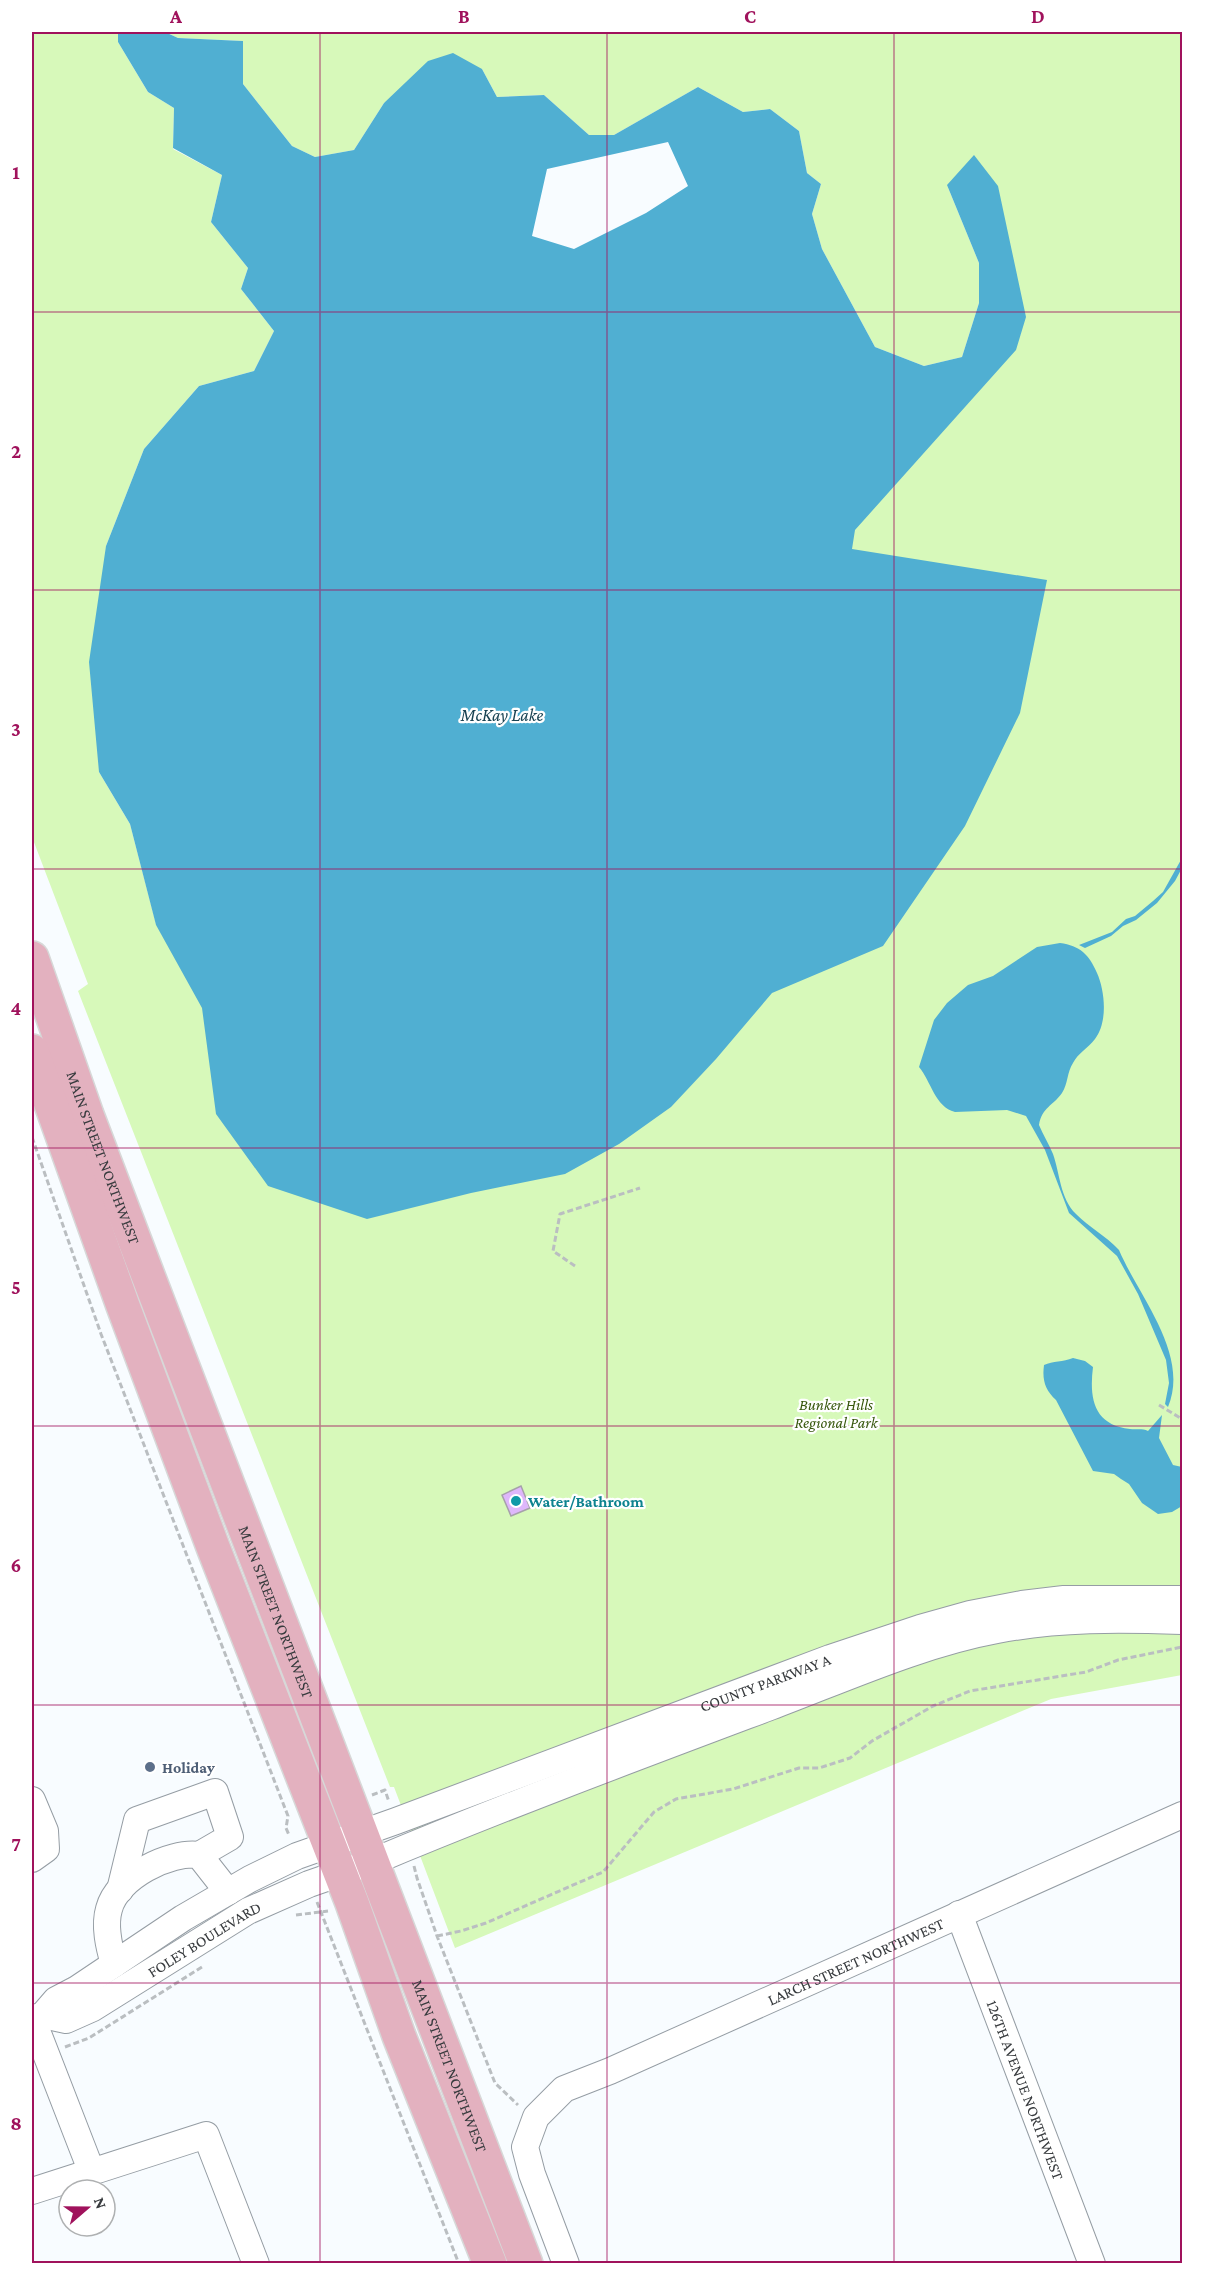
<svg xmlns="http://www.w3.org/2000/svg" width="1214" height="2295" font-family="'Crimson Pro',serif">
<rect width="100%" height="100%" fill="#f8fcff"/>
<!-- green -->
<path fill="#d7f9ba" d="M 32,32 L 118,32 L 118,42 L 148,92 L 174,108 L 173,149 L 222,175 L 211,222 L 248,268 L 241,289 L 274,331 L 254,371 L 199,386 L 144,449 L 106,546 L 99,772 L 130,824 L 156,924 L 162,935 L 1021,334 L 947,185 L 979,263 L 979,303 L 962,357 L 924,366 L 875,347 L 822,249 L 812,214 L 821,184 L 807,173 L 799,131 L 770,109 L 743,112 L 698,87 L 614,135 L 589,135 L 544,95 L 497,97 L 482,69 L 384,103 L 354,150 L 315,157 L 292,146 L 243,84 L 243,41 L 178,38 L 165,32 L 1182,32 L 1182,1675 L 1051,1699 L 455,1948 L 394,1787 L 390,1787 L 78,991 L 88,984 L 32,837 Z"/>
<!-- water -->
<path fill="#50afd2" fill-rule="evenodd" d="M 118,32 L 165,32 L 178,38 L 243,41 L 243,84 L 292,146 L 315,157 L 354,150 L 384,103 L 428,61 L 453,53 L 482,69 L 497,97 L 544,95 L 589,135 L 614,135 L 698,87 L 743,112 L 770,109 L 799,131 L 807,173 L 821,184 L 812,214 L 822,249 L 875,347 L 924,366 L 962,357 L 979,303 L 979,263 L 947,185 L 974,155 L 998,186 L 1026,317 L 1016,350 L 855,530 L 852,549 L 1047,580 L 1020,713 L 965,826 L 883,946 L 772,993 L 716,1059 L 671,1107 L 619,1144 L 565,1174 L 471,1193 L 367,1219 L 268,1186 L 216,1114 L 202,1008 L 156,925 L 130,824 L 99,772 L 89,662 L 106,546 L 144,449 L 199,386 L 254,371 L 274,331 L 241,289 L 248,268 L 211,222 L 222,175 L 173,148 L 174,108 L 148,92 L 118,42 ZM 668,142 L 688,186 L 646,213 L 574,249 L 532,236 L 547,169 Z
M 1182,858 L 1182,868 L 1175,881 L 1157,903 L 1136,920 L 1123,926 L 1111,936 L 1085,948 L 1079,945 L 1112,932 L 1126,919 L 1135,916 L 1153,901 L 1163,892 Z
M 1060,943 C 1080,946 1089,954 1097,973 C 1105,991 1108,1022 1095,1039 C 1088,1048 1078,1053 1073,1063 C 1067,1072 1068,1084 1062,1093 C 1053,1106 1042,1107 1039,1125 C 1043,1135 1049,1144 1053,1154 C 1060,1174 1060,1198 1076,1214 C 1089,1227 1106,1236 1119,1250 C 1139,1297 1190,1354 1168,1407 L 1165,1404 L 1169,1383 L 1166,1360 L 1138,1294 L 1117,1256 L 1069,1213 L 1045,1150 L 1026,1116 L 1007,1110 L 955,1112 C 935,1107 931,1081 919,1067 L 934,1020 L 947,1003 L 968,985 L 993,976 L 1037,947 Z
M 1073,1358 L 1085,1361 L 1093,1367 C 1089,1399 1094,1425 1130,1429 C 1136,1430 1142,1428 1148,1431 L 1162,1415 L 1159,1438 L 1173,1465 L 1182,1467 L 1182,1506 L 1172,1512 L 1158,1514 L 1142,1503 L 1129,1484 L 1121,1479 L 1114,1474 L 1093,1471 L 1056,1400 C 1045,1390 1042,1380 1044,1365 C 1053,1361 1063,1362 1073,1358 Z"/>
<!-- building -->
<path fill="#deb7fb" stroke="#a6a1aa" stroke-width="1.5" d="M 521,1486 L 530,1508 L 511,1516 L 502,1495 Z"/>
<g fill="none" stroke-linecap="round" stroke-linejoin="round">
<!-- minor casing -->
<g stroke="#959da4" stroke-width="28">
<g id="minor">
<path d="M 32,1800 L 45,1831 L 46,1849 L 32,1859"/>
<path d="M 120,1890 L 137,1820 L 215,1792 L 230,1837 L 199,1855"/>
<path id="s1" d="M 959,1914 L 1092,2264"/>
<path d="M 114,1964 C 109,1947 104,1926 109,1909 C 117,1877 170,1851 199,1855 L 228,1892"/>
<path id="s2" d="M 43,2015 L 66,2020 L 93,2008 L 248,1911 L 309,1884 L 372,1862 C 503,1807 637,1757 770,1707 C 842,1680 921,1644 997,1630 C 1059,1618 1120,1619 1182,1621"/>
<path d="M 32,2018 L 91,2170"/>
<path id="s3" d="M 32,2019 L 43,2015 L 56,2000 L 77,1989 L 183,1918 L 250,1879 L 297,1856 L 396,1821 L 830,1658 L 920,1628 L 970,1614 L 1022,1604 L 1064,1599 L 1182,1599"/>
<path d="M 32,2191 L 206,2135 L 256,2264"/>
<path id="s4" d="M 566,2264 L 532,2174 L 525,2147 L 536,2117 L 564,2089 L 610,2071 L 1182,1815"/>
</g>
</g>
<!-- major casing -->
<g stroke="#d7d8d8" stroke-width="36">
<g id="major">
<path id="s5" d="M 32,958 L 87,1115 L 144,1265 L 526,2264"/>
<path d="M 32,1051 L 123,1306 L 213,1547 L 352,1903 L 399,2036 L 490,2264"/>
</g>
</g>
<!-- path -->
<path stroke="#babec1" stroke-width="3" stroke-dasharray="6 3" stroke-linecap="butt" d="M 32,1137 L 101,1334 L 288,1816 L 286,1828 L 289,1835
M 575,1266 L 553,1251 L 560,1214 L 640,1188
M 1159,1405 L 1182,1419
M 372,1795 L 385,1790 L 389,1802
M 414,1866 L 417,1878 L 437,1936 L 495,2083 L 518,2105
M 317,1902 L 459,2264
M 296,1915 L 328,1911
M 437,1936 L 461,1931 L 486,1923 L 603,1872 L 654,1812 L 676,1799 L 733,1789 L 799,1768 L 819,1768 L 850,1758 L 872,1741 L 933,1706 L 970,1691 L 1086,1672 L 1118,1660 L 1182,1647
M 65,2047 L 89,2038 L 202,1967"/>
<!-- minor -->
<use href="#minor" stroke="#fff" stroke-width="26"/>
<!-- major -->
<use href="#major" stroke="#e3b1bf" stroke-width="33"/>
</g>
<!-- grid -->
<path fill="none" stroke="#a0125c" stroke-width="1.5" stroke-opacity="0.55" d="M 320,32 L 320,2264M 607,32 L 607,2264M 894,32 L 894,2264M 32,312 L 1182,312M 32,590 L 1182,590M 32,869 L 1182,869M 32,1148 L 1182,1148M 32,1426 L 1182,1426M 32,1705 L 1182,1705M 32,1983 L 1182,1983"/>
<!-- markers -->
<circle fill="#0f9aa8" stroke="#fff" stroke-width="2" cx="516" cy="1501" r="6"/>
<circle fill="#5c6f8a" stroke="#fff" stroke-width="2" cx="150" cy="1767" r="6"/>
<g text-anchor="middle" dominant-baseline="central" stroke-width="4.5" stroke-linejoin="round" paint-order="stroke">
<!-- street labels -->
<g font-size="16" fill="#383b3e" stroke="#fff">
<text stroke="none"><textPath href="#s5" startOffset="212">MAIN STREET NORTHWEST</textPath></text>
<text stroke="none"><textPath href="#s5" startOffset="698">MAIN STREET NORTHWEST</textPath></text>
<text stroke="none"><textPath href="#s3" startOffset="812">COUNTY PARKWAY A</textPath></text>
<text stroke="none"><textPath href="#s2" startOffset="184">FOLEY BOULEVARD</textPath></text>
<text stroke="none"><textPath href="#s4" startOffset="514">LARCH STREET NORTHWEST</textPath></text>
<text stroke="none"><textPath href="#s5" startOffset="1184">MAIN STREET NORTHWEST</textPath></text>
<text stroke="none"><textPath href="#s1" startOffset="188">126TH AVENUE NORTHWEST</textPath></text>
</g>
<!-- park labels -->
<g font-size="16" font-style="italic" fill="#38580e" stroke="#fff">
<text x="836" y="1404">Bunker Hills<tspan x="836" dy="18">Regional Park</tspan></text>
</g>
<!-- culture labels -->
<g font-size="16" font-weight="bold" fill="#0d838f" stroke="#fff" text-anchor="start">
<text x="528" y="1501">Water/Bathroom</text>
</g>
<!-- service labels -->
<g font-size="16" font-weight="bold" fill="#4e5e75" stroke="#fff" text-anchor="start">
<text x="162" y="1767">Holiday</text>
</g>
<!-- water labels -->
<g font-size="18" font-style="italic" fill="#194353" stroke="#fff">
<text x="502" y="715">McKay Lake</text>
</g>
</g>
<!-- border -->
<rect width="1214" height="2295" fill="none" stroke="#ffffff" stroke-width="66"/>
<!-- north arrow -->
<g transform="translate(87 2208) rotate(70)"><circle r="28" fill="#ffffff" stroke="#afb1b2" stroke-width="1.5"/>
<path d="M0-4.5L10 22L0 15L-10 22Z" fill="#a0125c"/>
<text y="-9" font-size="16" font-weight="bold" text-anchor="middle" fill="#383b3e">N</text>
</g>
<rect x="33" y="33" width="1148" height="2229" fill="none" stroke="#a0125c" stroke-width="2"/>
<g font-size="20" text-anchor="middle" font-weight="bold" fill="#a0125c">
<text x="176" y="23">A</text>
<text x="464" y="23">B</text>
<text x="750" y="23">C</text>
<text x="1038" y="23">D</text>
<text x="16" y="179">1</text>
<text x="16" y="458">2</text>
<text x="16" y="736">3</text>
<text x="16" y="1015">4</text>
<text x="16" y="1294">5</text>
<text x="16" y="1572">6</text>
<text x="16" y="1851">7</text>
<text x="16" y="2130">8</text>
</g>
</svg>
